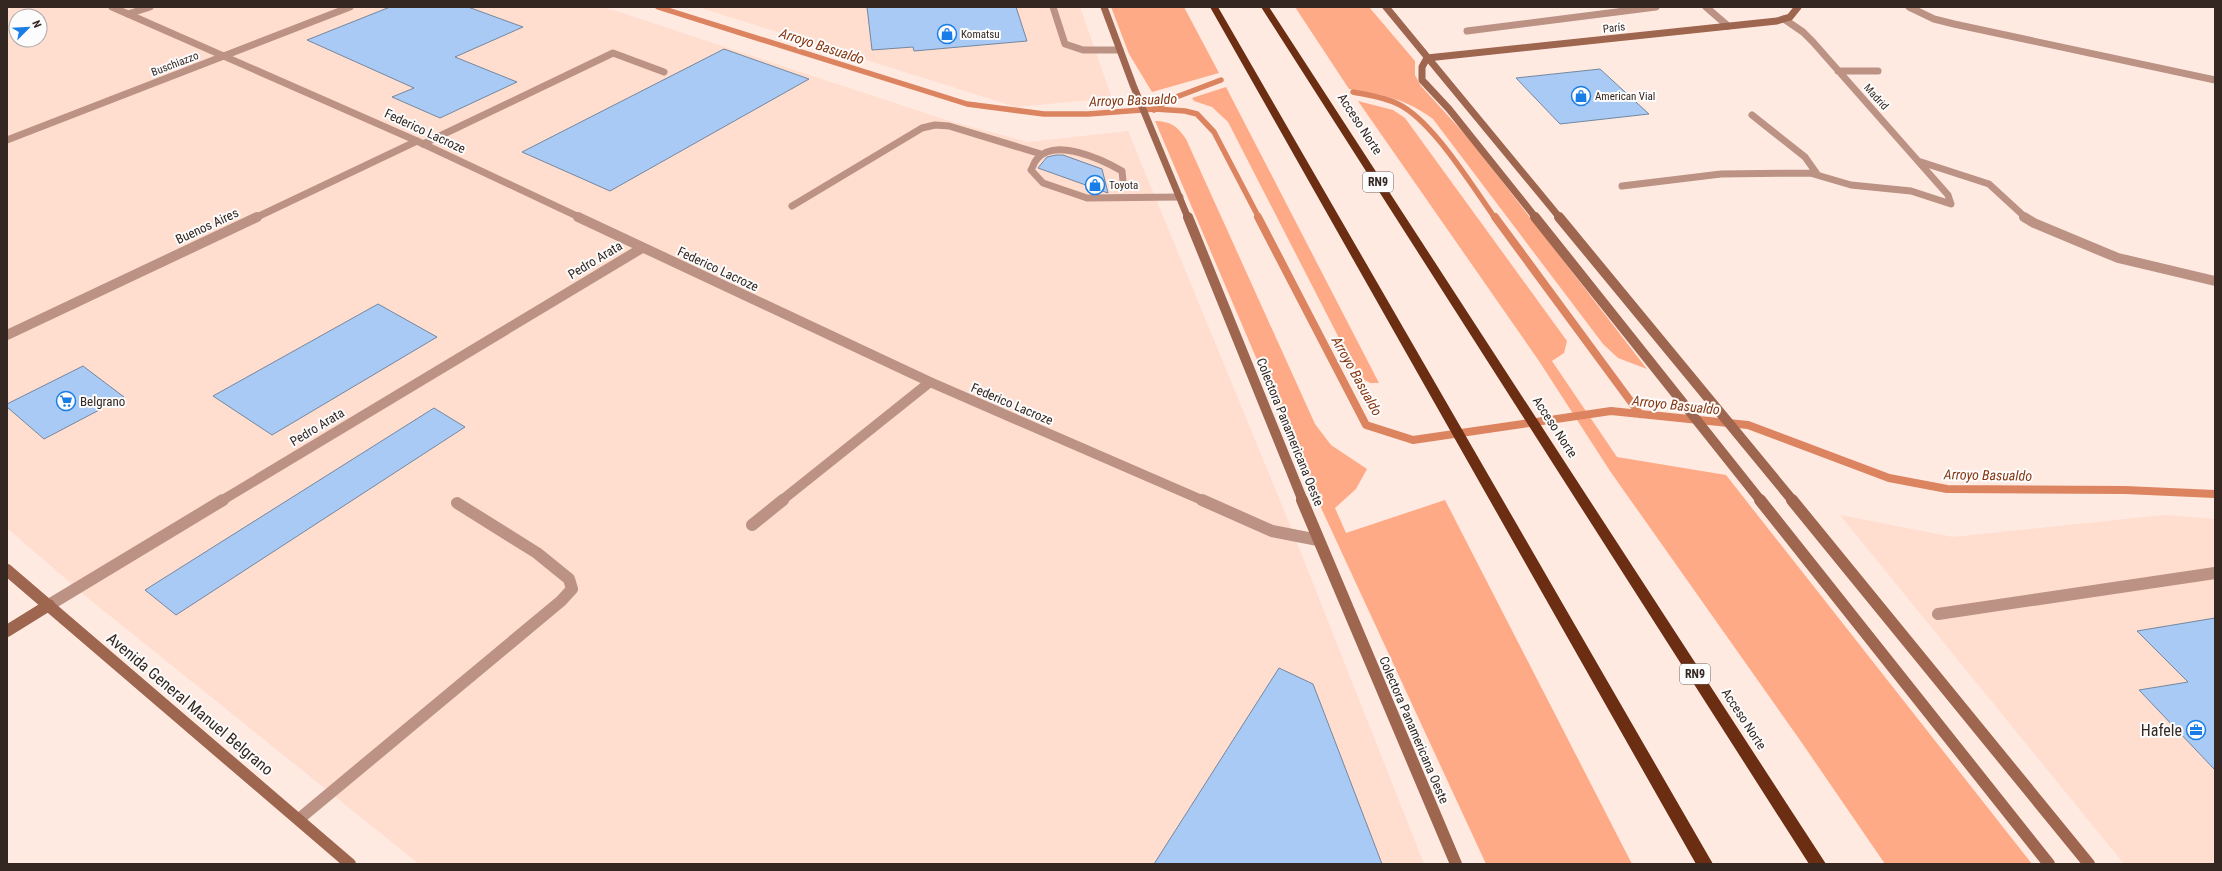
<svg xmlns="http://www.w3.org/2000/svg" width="2222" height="871" font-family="'Roboto Condensed',sans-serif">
<rect width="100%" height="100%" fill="#ffeae2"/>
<!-- built -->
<path fill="#ffddcf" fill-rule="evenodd" d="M 7,7 L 604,7 L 946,120 L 1028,142 L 1128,131 L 1288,520 L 1424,864 L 419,864 L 89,599 L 7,528 ZM 16,16 L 40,16 L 40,40 L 16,40 Z
M 698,7 L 1080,7 L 1112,98 L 1016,107 Z
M 1840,515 L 1953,537 L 2164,515 L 2215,519 L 2215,864 L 2124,864 Z"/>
<!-- green -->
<path fill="#ffaa87" d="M 1111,7 L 1184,7 L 1219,73 L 1152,92 L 1129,54 Z
M 1295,7 L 1369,7 L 1415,61 L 1415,75 L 1421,86 L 1471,141 L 1647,369 L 1618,358 L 1603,344 L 1433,119 C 1405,98 1382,95 1349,89 Z
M 1226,87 L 1379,383 L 1370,383 L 1359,377 L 1228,122 L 1212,107 L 1194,101 L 1192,98 Z
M 1358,101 L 1393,110 L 1405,118 L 1567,341 L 1564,353 L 1552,361 L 1617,457 L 1726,475 L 2032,864 L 1885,864 L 1802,743 L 1610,471 L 1539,361 Z
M 1155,121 C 1171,121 1178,127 1186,139 L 1315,424 L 1331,445 L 1367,469 L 1356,489 L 1335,508 L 1346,533 L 1445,500 L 1632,864 L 1486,864 L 1310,484 Z"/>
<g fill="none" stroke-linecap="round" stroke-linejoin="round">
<!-- stream-far1 -->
<path stroke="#dc8460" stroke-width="5.5" d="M 658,7 L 967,104 L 1044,114 L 1088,114 L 1155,109 L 1185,111 L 1197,114 L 1214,132 L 1259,218
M 1353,92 C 1368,95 1384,97 1398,104 C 1432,120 1472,186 1495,218
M 1154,110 L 1171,99 L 1221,80"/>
<!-- stream -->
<path stroke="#dc8460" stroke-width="8" d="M 1258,217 L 1366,425 L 1413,440 L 1611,411 L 1748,425 L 1889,478 L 1947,489 L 2125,490 L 2215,494
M 1495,217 L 1640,414"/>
</g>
<!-- building -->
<path fill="#a8caf5" stroke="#74879f" d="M 390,7 L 468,7 L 523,27 L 455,57 L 517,82 L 440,118 L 392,97 L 414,88 L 307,40 Z
M 867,7 L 1016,7 L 1027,41 L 914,51 L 913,47 L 872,50 Z
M 724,49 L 809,79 L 610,191 L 522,152 Z
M 1600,69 L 1649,114 L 1560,124 L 1516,78 Z
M 1056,155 L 1063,155 L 1102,169 L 1108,193 L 1038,168 L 1047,157 Z
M 378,304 L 437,337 L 272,435 L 213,396 Z
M 83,366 L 124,397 L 44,439 L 7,407 L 7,404 Z
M 434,408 L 465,427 L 176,615 L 145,590 Z
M 2215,618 L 2215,770 L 2139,690 L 2188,682 L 2137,631 Z
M 1279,668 L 1313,684 L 1382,864 L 1154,864 Z"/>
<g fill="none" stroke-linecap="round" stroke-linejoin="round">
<!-- lane-far2 -->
<path stroke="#bb9283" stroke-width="7" d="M 1053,7 L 1065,44 L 1083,50 L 1120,50
M 1706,7 L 1728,26
M 128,14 L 150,7
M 1467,31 L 1656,7
M 1838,71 L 1878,71
M 1752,115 L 1805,157 L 1817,174
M 423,144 L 613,53 L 664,72
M 1918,161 L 1989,184 L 2026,218
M 1123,181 L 1122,171 C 1103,160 1055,137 1037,159 C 1034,162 1033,167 1031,170 L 1043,183 L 1087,198 L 1180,197
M 1622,186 L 1721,174 L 1810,173 L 1851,185 L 1911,191 L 1951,204 L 1948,195 L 1813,42 L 1803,32 L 1784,19
M 792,206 L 922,128 L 935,125 L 949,126 L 1041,154"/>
<!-- lane-far1 -->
<path stroke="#bb9283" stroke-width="10" d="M 2024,217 L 2034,223 L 2118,258 L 2215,281"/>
<!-- lane -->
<path stroke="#bb9283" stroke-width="12" d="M 1938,614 L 2215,573
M 299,819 L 561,601 L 572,589 L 569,579 L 537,553 L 457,503"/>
<!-- street-far2 -->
<path stroke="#bb9283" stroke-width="7" d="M 112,7 L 417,141 L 581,218
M 1909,7 L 1934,19 L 1954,24 L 2215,80
M 7,140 L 350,7
M 255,218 L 417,141"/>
<!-- street-far1 -->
<path stroke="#bb9283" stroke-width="10" d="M 578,217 L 930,382 L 1204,501
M 7,335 L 257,217
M 221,501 L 642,248
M 781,501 L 930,382"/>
<!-- street -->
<path stroke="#bb9283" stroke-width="12" d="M 1202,500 L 1272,531 L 1318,540
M 752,525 L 783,500
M 49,605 L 223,500"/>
<!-- secondary-far2 -->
<path stroke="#9e654f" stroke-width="7" d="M 1104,7 L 1133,85 L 1188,218
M 1386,7 L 1560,218
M 1427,58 L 1422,67 L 1422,80 L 1449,109 L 1536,218
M 1427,58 L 1777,21 L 1790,17 L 1798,7"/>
<!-- secondary-far1 -->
<path stroke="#9e654f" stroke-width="10" d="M 1188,217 L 1303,501
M 1535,217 L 1761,501
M 1559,217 L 1793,501"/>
<!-- secondary -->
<path stroke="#9e654f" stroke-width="12" d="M 1302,500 L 1456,864
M 1760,500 L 2049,864
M 1792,500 L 2089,864
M 7,570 L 350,864
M 7,631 L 49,605"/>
<!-- highway -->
<path fill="#6b2e13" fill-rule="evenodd" d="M 1210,7 L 1218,7 L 1713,864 L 1696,864 Z
M 1261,7 L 1269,7 L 1826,864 L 1809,864 Z"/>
</g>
<!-- icons -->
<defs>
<g id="shop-ring" transform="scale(1)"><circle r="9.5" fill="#fcfcfc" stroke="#187de6" stroke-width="1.5"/><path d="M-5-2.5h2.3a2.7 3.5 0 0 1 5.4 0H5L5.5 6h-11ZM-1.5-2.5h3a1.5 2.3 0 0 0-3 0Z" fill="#187de6"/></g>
<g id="supermarket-ring" transform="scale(1)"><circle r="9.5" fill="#fcfcfc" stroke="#187de6" stroke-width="1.5"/><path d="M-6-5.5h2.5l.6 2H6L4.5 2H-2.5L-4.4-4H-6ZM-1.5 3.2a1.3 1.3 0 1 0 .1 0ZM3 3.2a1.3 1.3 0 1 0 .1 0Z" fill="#187de6"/></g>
<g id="office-ring" transform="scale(1)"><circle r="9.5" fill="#fcfcfc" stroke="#187de6" stroke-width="1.5"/><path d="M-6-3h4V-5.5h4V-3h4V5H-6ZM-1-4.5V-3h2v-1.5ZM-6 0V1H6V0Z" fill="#187de6"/></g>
</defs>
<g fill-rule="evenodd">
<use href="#shop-ring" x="947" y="34"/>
<use href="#shop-ring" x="1581" y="96"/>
<use href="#shop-ring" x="1095" y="185"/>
<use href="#supermarket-ring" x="66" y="401"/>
<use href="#office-ring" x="2196" y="730"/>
</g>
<g text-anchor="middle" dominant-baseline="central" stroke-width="4" stroke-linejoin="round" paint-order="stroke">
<!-- far-street labels -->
<g font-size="11" fill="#342722" stroke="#fcfcfc">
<text transform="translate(1614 28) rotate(-6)">París</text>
<text transform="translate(175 64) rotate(-21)">Buschiazzo</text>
<text transform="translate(1876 97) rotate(48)">Madrid</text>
</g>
<!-- far-poi labels -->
<g font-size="11" fill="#342722" stroke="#fcfcfc" text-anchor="start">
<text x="961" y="34">Komatsu</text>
<text x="1595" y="96">American Vial</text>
<text x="1109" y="185">Toyota</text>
</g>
<!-- shield labels -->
<g fill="#fcfcfc" stroke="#706763" stroke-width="1">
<rect x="1363" y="172" width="30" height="20" rx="3"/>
<rect x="1680" y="664" width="30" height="20" rx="3"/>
</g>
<g font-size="12" font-weight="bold" fill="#342722">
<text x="1378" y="182">RN9</text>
<text x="1695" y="674">RN9</text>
</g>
<!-- street labels -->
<g font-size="13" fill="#342722" stroke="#fcfcfc">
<text transform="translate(1360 124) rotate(57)">Acceso Norte</text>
<text transform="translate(425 131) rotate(25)">Federico Lacroze</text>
<text transform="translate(207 226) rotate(-25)">Buenos Aires</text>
<text transform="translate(595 260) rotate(-31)">Pedro Arata</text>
<text transform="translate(718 269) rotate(25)">Federico Lacroze</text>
<text transform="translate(1012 404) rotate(23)">Federico Lacroze</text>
<text transform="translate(317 427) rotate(-31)">Pedro Arata</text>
<text transform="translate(1555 427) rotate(57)">Acceso Norte</text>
<text transform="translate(1290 432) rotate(68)">Colectora Panamericana Oeste</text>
<text transform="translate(1744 719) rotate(57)">Acceso Norte</text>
<text transform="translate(1414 730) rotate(67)">Colectora Panamericana Oeste</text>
</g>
<!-- poi labels -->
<g font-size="13" fill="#342722" stroke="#fcfcfc" text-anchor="start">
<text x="80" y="401">Belgrano</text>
</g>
<!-- water labels -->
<g font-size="14" font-style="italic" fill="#873712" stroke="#fcfcfc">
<text transform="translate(822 46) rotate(18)">Arroyo Basualdo</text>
<text transform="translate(1133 100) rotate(-2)">Arroyo Basualdo</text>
<text transform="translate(1357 376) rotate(61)">Arroyo Basualdo</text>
<text transform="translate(1676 405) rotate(6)">Arroyo Basualdo</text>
<text transform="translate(1988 475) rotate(1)">Arroyo Basualdo</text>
</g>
<!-- near-street labels -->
<g font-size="16" fill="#342722" stroke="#fcfcfc">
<text transform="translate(190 704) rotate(40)">Avenida General Manuel Belgrano</text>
</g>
<!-- near-poi labels -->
<g font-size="16" fill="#342722" stroke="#fcfcfc" text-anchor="end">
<text x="2182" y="730">Hafele</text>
</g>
</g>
<!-- border -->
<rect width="2222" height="871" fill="none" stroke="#342722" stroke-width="16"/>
<!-- north arrow -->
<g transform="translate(28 28) rotate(66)"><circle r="19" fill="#fcfcfc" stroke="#aca7a5"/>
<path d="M0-3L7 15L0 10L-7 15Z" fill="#187de6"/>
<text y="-6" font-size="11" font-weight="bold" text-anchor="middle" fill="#342722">N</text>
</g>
</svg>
